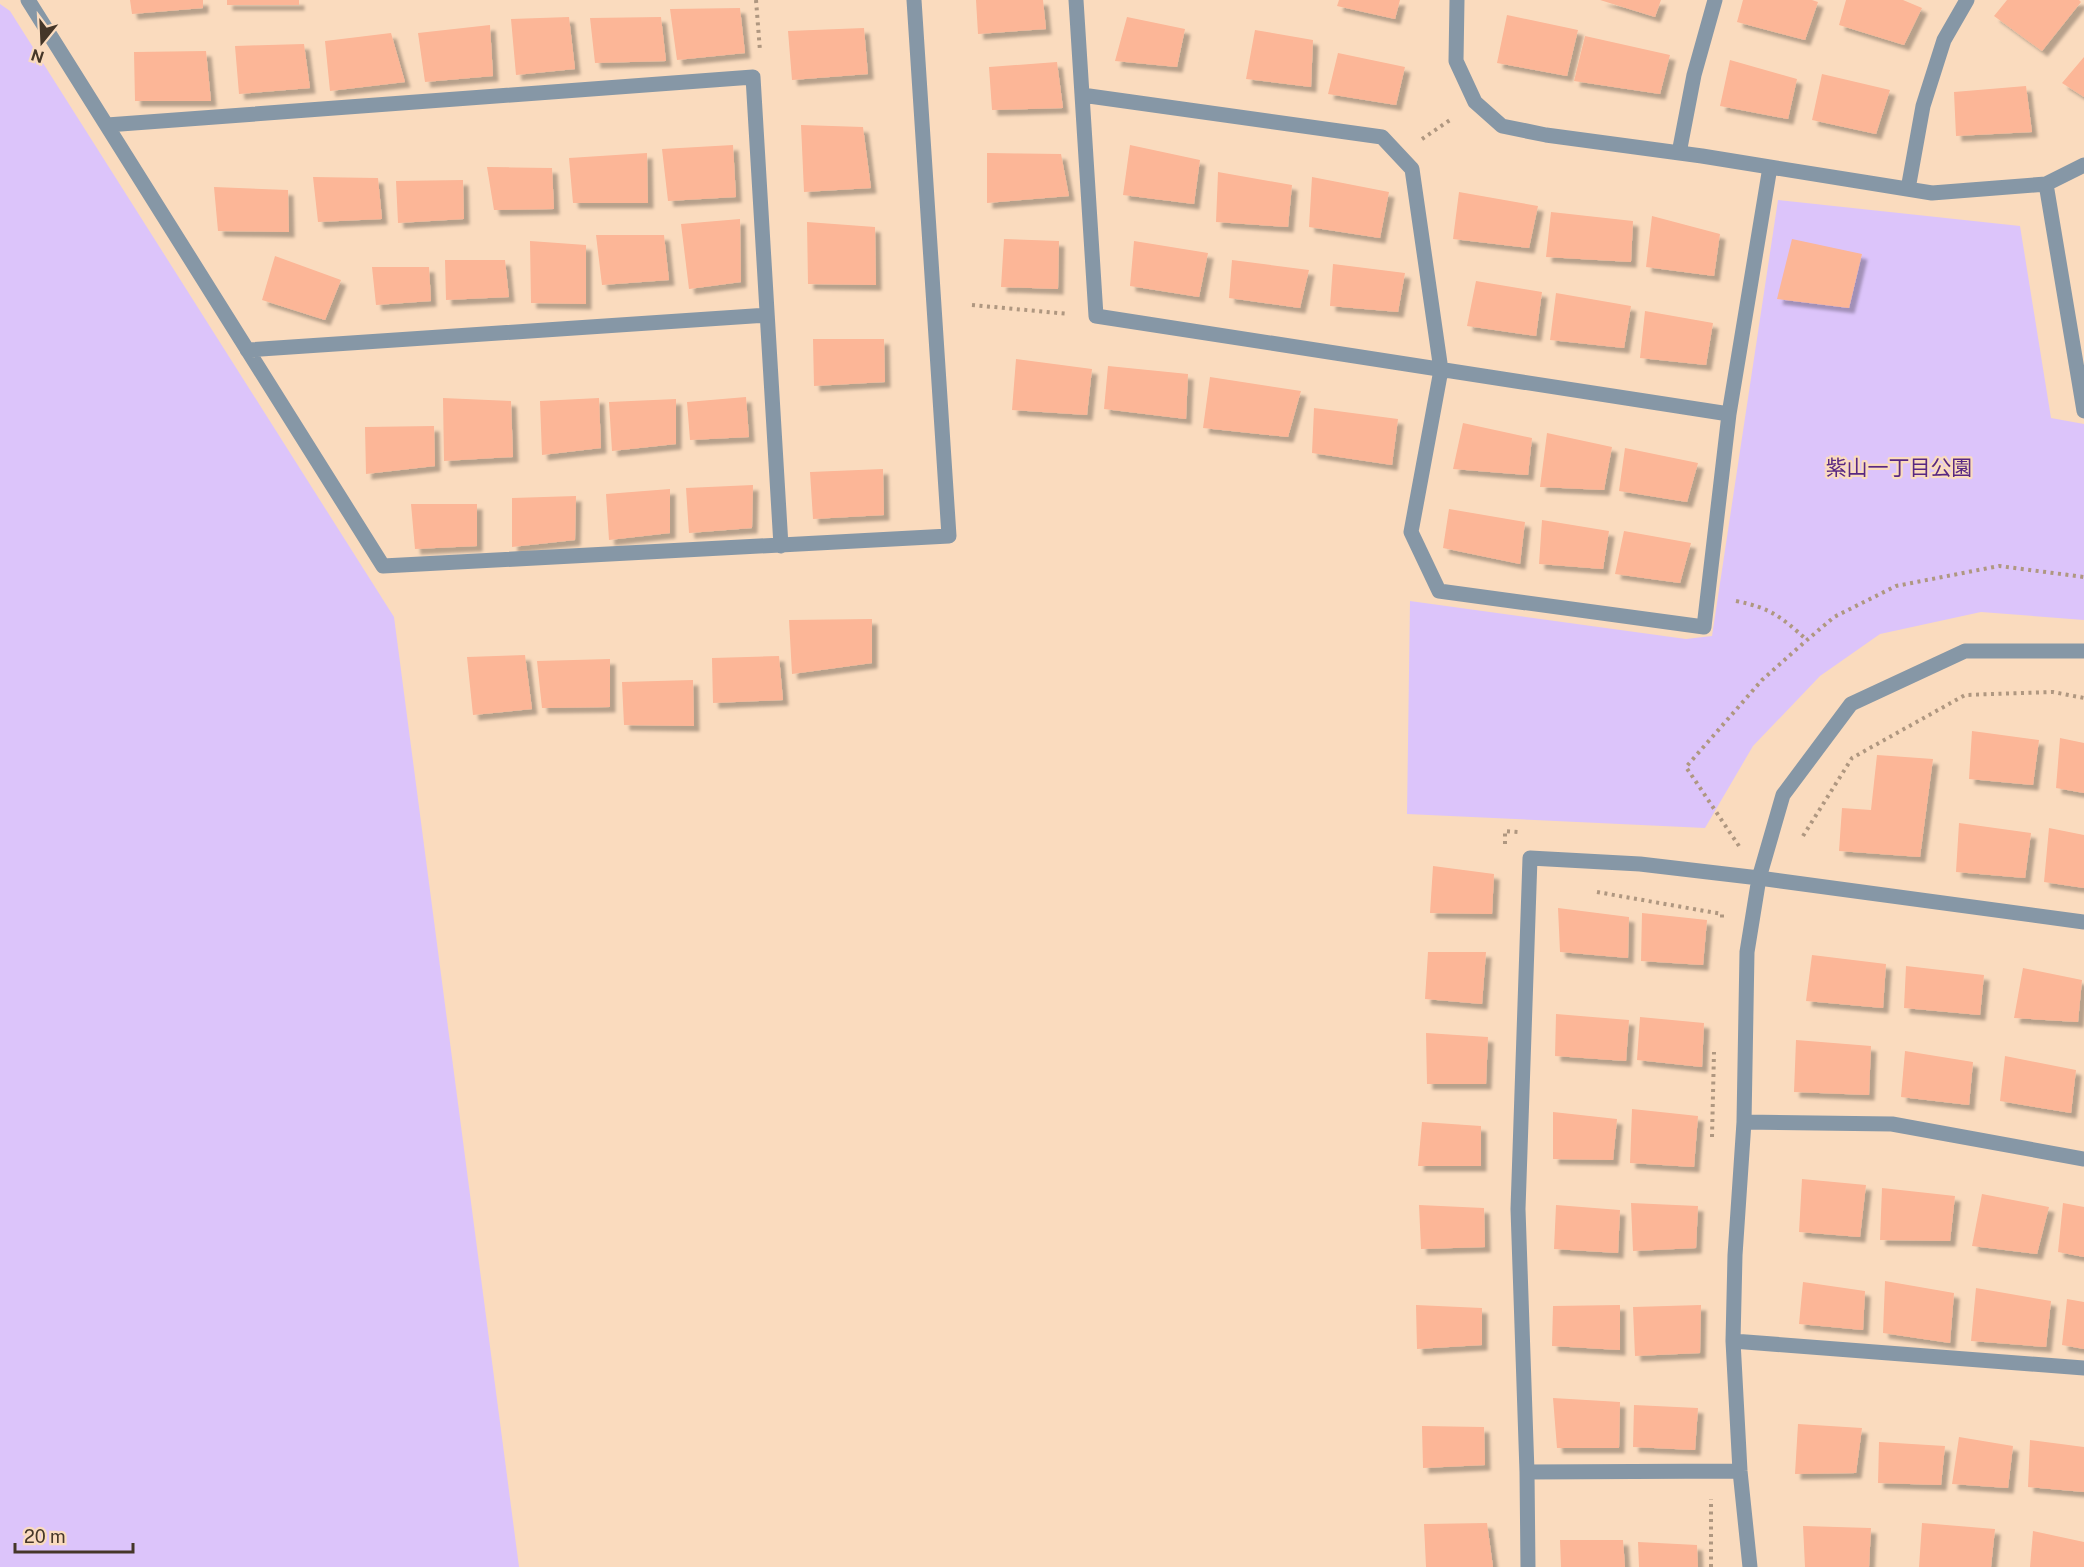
<svg xmlns="http://www.w3.org/2000/svg" width="2084" height="1567" font-family="'Public Sans','Noto Sans JP',sans-serif">
<defs>
<filter id="shadow"><feDropShadow dx="5.5" dy="5.5" stdDeviation="1.5" flood-color="#0004"/></filter>
</defs>
<rect width="100%" height="100%" fill="#fadbbe"/>
<!-- green -->
<path fill="#dcc4fa" d="M 0,4 L 10,11 L 394,617 L 519,1567 L 0,1567 Z
M 1778,200 L 2020,226 L 2051,418 L 2084,424 L 2084,620 L 1981,612 L 1880,634 L 1820,676 L 1753,746 L 1705,828 L 1407,814 L 1410,601 L 1686,639 L 1712,636 Z"/>
<!-- building -->
<path fill="#fcb697" filter="url(#shadow)" d="M 130,0 L 203,0 L 203,8 L 132,14 Z
M 227,0 L 299,0 L 299,5 L 227,5 Z
M 976,0 L 1043,0 L 1046,29 L 978,34 Z
M 1339,0 L 1400,0 L 1395,19 L 1337,6 Z
M 1600,0 L 1661,0 L 1655,17 Z
M 1743,0 L 1812,0 L 1818,2 L 1805,40 L 1737,22 Z
M 1846,0 L 1903,0 L 1922,8 L 1904,45 L 1839,25 Z
M 2007,0 L 2079,0 L 2081,2 L 2042,51 L 1994,16 Z
M 740,8 L 745,53 L 677,60 L 670,9 Z
M 1507,15 L 1578,30 L 1567,76 L 1497,63 Z
M 569,17 L 575,69 L 516,75 L 511,19 Z
M 661,17 L 666,61 L 595,63 L 590,18 Z
M 1127,17 L 1185,29 L 1177,67 L 1115,61 Z
M 490,25 L 493,76 L 425,82 L 418,33 Z
M 864,28 L 868,74 L 792,80 L 788,31 Z
M 1255,30 L 1313,40 L 1311,87 L 1246,79 Z
M 391,33 L 405,82 L 330,91 L 325,41 Z
M 1585,36 L 1670,55 L 1660,94 L 1574,81 Z
M 304,44 L 310,88 L 239,94 L 235,46 Z
M 206,51 L 211,101 L 135,101 L 134,52 Z
M 1338,53 L 1405,67 L 1396,105 L 1328,94 Z
M 2084,57 L 2084,97 L 2062,83 Z
M 1730,60 L 1797,79 L 1788,119 L 1720,106 Z
M 1057,62 L 1063,108 L 992,110 L 989,67 Z
M 1822,74 L 1890,90 L 1876,134 L 1812,120 Z
M 2026,86 L 2032,132 L 1956,136 L 1954,92 Z
M 801,125 L 863,127 L 871,188 L 804,192 Z
M 733,145 L 736,197 L 668,201 L 662,149 Z
M 1130,145 L 1200,160 L 1194,204 L 1123,195 Z
M 647,153 L 648,203 L 573,203 L 569,158 Z
M 987,153 L 1061,154 L 1069,196 L 987,203 Z
M 487,167 L 552,168 L 554,209 L 494,210 Z
M 1218,172 L 1292,185 L 1288,227 L 1216,222 Z
M 313,177 L 378,178 L 382,219 L 318,222 Z
M 1312,177 L 1389,192 L 1380,238 L 1309,227 Z
M 463,180 L 464,219 L 398,223 L 396,181 Z
M 214,187 L 288,190 L 289,232 L 218,231 Z
M 1459,192 L 1538,206 L 1529,248 L 1453,239 Z
M 1551,212 L 1633,221 L 1631,262 L 1546,257 Z
M 1652,216 L 1720,234 L 1714,276 L 1646,267 Z
M 740,219 L 741,282 L 689,289 L 681,224 Z
M 807,222 L 875,227 L 876,285 L 808,284 Z
M 596,235 L 664,235 L 669,280 L 602,285 Z
M 1004,239 L 1059,241 L 1058,289 L 1001,287 Z
M 1792,239 L 1862,254 L 1849,308 L 1777,299 Z
M 530,241 L 586,245 L 586,304 L 531,303 Z
M 1134,241 L 1208,253 L 1199,297 L 1130,286 Z
M 275,256 L 341,280 L 325,320 L 262,300 Z
M 445,260 L 505,260 L 509,297 L 446,300 Z
M 1232,260 L 1309,270 L 1300,308 L 1229,298 Z
M 1333,264 L 1405,273 L 1398,312 L 1330,306 Z
M 372,267 L 429,267 L 431,301 L 376,305 Z
M 1476,281 L 1542,292 L 1536,336 L 1467,326 Z
M 1556,293 L 1631,306 L 1624,348 L 1550,340 Z
M 1645,311 L 1713,323 L 1706,365 L 1640,358 Z
M 813,339 L 884,339 L 885,382 L 814,386 Z
M 1016,359 L 1092,369 L 1087,415 L 1012,410 Z
M 1108,366 L 1188,374 L 1186,419 L 1104,409 Z
M 1210,377 L 1301,391 L 1288,437 L 1203,428 Z
M 746,397 L 749,437 L 690,440 L 687,402 Z
M 443,398 L 511,401 L 513,457 L 444,461 Z
M 599,398 L 601,448 L 542,455 L 540,401 Z
M 676,399 L 676,444 L 612,451 L 609,402 Z
M 1314,408 L 1398,419 L 1392,465 L 1312,453 Z
M 1463,423 L 1532,438 L 1528,475 L 1453,469 Z
M 434,426 L 435,466 L 366,474 L 365,427 Z
M 1547,433 L 1612,447 L 1604,490 L 1540,487 Z
M 1625,448 L 1698,463 L 1687,502 L 1619,491 Z
M 883,469 L 884,515 L 813,519 L 810,472 Z
M 753,485 L 752,528 L 689,533 L 686,488 Z
M 670,489 L 670,533 L 609,540 L 606,494 Z
M 576,496 L 575,540 L 512,547 L 512,498 Z
M 411,504 L 477,504 L 477,546 L 415,549 Z
M 1449,509 L 1525,522 L 1520,564 L 1443,548 Z
M 1542,520 L 1609,531 L 1603,569 L 1539,564 Z
M 1624,531 L 1691,543 L 1680,583 L 1615,574 Z
M 872,619 L 872,663 L 792,674 L 789,620 Z
M 525,655 L 532,709 L 473,715 L 467,657 Z
M 779,656 L 783,700 L 713,703 L 712,658 Z
M 610,659 L 610,707 L 542,708 L 537,661 Z
M 693,680 L 694,726 L 624,725 L 622,682 Z
M 1972,731 L 2039,740 L 2033,785 L 1969,779 Z
M 2060,738 L 2084,743 L 2084,793 L 2056,788 Z
M 1877,755 L 1933,759 L 1920,857 L 1839,851 L 1842,808 L 1871,810 Z
M 1959,823 L 2031,833 L 2025,878 L 1956,872 Z
M 2049,828 L 2084,835 L 2084,888 L 2044,882 Z
M 1433,866 L 1494,874 L 1492,914 L 1430,913 Z
M 1558,908 L 1629,917 L 1628,958 L 1560,952 Z
M 1642,913 L 1707,920 L 1703,965 L 1641,961 Z
M 1428,952 L 1486,952 L 1482,1004 L 1425,999 Z
M 1812,955 L 1886,964 L 1883,1008 L 1806,1001 Z
M 1906,966 L 1984,975 L 1980,1015 L 1904,1008 Z
M 2023,968 L 2082,980 L 2078,1022 L 2014,1018 Z
M 1556,1014 L 1629,1020 L 1626,1061 L 1555,1056 Z
M 1640,1017 L 1704,1023 L 1702,1067 L 1637,1060 Z
M 1426,1033 L 1488,1037 L 1486,1084 L 1427,1084 Z
M 1796,1040 L 1871,1046 L 1869,1095 L 1794,1092 Z
M 1905,1051 L 1973,1062 L 1969,1105 L 1901,1097 Z
M 2005,1056 L 2076,1070 L 2071,1113 L 2000,1101 Z
M 1632,1109 L 1698,1116 L 1694,1167 L 1630,1163 Z
M 1553,1112 L 1617,1119 L 1613,1160 L 1553,1159 Z
M 1422,1122 L 1481,1126 L 1481,1166 L 1418,1166 Z
M 1802,1179 L 1866,1185 L 1860,1237 L 1799,1232 Z
M 1882,1188 L 1955,1196 L 1950,1241 L 1880,1240 Z
M 1982,1194 L 2049,1207 L 2037,1254 L 1972,1246 Z
M 1631,1203 L 1698,1206 L 1696,1248 L 1633,1251 Z
M 2063,1203 L 2084,1207 L 2084,1257 L 2058,1252 Z
M 1419,1205 L 1484,1208 L 1485,1247 L 1421,1249 Z
M 1556,1205 L 1620,1210 L 1618,1253 L 1554,1249 Z
M 1885,1281 L 1954,1293 L 1950,1343 L 1883,1333 Z
M 1803,1282 L 1865,1291 L 1863,1330 L 1799,1324 Z
M 1976,1288 L 2051,1301 L 2046,1347 L 1971,1341 Z
M 2067,1299 L 2084,1302 L 2084,1349 L 2062,1345 Z
M 1416,1305 L 1482,1308 L 1482,1345 L 1417,1349 Z
M 1620,1305 L 1620,1350 L 1552,1346 L 1553,1306 Z
M 1701,1305 L 1700,1353 L 1635,1356 L 1633,1307 Z
M 1553,1398 L 1620,1402 L 1619,1448 L 1557,1448 Z
M 1634,1405 L 1698,1408 L 1695,1450 L 1633,1447 Z
M 1798,1424 L 1862,1428 L 1856,1473 L 1795,1474 Z
M 1422,1426 L 1484,1427 L 1485,1465 L 1423,1468 Z
M 1959,1437 L 2013,1446 L 2008,1488 L 1952,1484 Z
M 2030,1440 L 2084,1447 L 2084,1492 L 2028,1487 Z
M 1879,1442 L 1945,1446 L 1941,1485 L 1878,1483 Z
M 1487,1523 L 1493,1567 L 1426,1567 L 1424,1524 Z
M 1922,1523 L 1995,1529 L 1991,1567 L 1919,1567 Z
M 1803,1526 L 1871,1528 L 1869,1567 L 1805,1567 Z
M 2033,1531 L 2084,1542 L 2084,1567 L 2030,1567 Z
M 1560,1540 L 1623,1540 L 1625,1567 L 1561,1567 Z
M 1638,1542 L 1697,1545 L 1698,1567 L 1639,1567 Z"/>
<g fill="none" stroke-linecap="round" stroke-linejoin="round">
<!-- path -->
<path stroke="#af9780" stroke-width="4" stroke-dasharray="3 4.5" stroke-linecap="butt" d="M 756,0 L 760,51
M 1422,139 L 1453,118
M 972,305 L 1069,314
M 1736,601 C 1771,608 1781,617 1807,640
M 1803,836 L 1852,758 L 1965,695 L 2053,692 L 2084,698
M 1505,844 L 1505,831 L 1518,832
M 1739,846 L 1686,767 L 1762,680 L 1807,640 L 1834,617 L 1896,586 L 1999,566 L 2084,577
M 1597,892 L 1722,914 L 1722,919
M 1712,1137 L 1714,1052
M 1711,1567 L 1711,1499"/>
<!-- minor -->
<path stroke="#8697a6" stroke-width="15" d="M 28,0 L 383,566 L 949,536 L 914,0
M 1076,0 L 1096,316 L 1729,414
M 1457,0 L 1456,61 L 1475,102 L 1502,126 L 1546,135 L 1702,156 L 1932,193 L 2046,184 L 2084,165
M 1082,95 L 1382,137 L 1412,169 L 1441,370 L 1411,532 L 1439,591 L 1704,627 L 1729,414 L 1770,167
M 107,125 L 753,77 L 781,546
M 1679,153 L 1694,75 L 1715,0
M 2046,184 L 2084,411
M 1908,189 L 1923,106 L 1944,40 L 1967,0
M 247,350 L 767,315
M 1744,1122 L 1892,1124 L 2084,1159
M 1733,1341 L 2084,1368
M 1527,1472 L 1740,1471
M 1528,1567 L 1527,1472 L 1518,1209 L 1530,858 L 1640,864 L 1759,878 L 2084,922
M 1750,1567 L 1740,1471 L 1733,1341 L 1735,1255 L 1744,1122 L 1747,952 L 1759,878 L 1783,795 L 1851,704 L 1965,651 L 2084,651"/>
</g>
<g text-anchor="middle" dominant-baseline="central" stroke-width="4.5" stroke-linejoin="round" paint-order="stroke">
<!-- park labels -->
<g font-size="21" fill="#582882" stroke="#fadbbe">
<text x="1899" y="467">紫山一丁目公園</text>
</g>
</g>
<!-- north arrow -->
<g transform="translate(42 42) rotate(198)" stroke="#fadbbe" stroke-width="4.5" paint-order="stroke">
<path d="M0-4.5L10 22L0 15L-10 22Z" fill="#453628"/>
<text y="-9" font-size="16" font-weight="bold" text-anchor="middle" fill="#453628">N</text>
</g>
<!-- scale -->
<path d="M15 1543v9h118v-9" fill="none" stroke="#453628" stroke-width="3"/>
<text x="24" y="1543" font-size="18" fill="#453628" stroke="#fadbbe" stroke-width="4.5" paint-order="stroke">20 m</text>
</svg>
